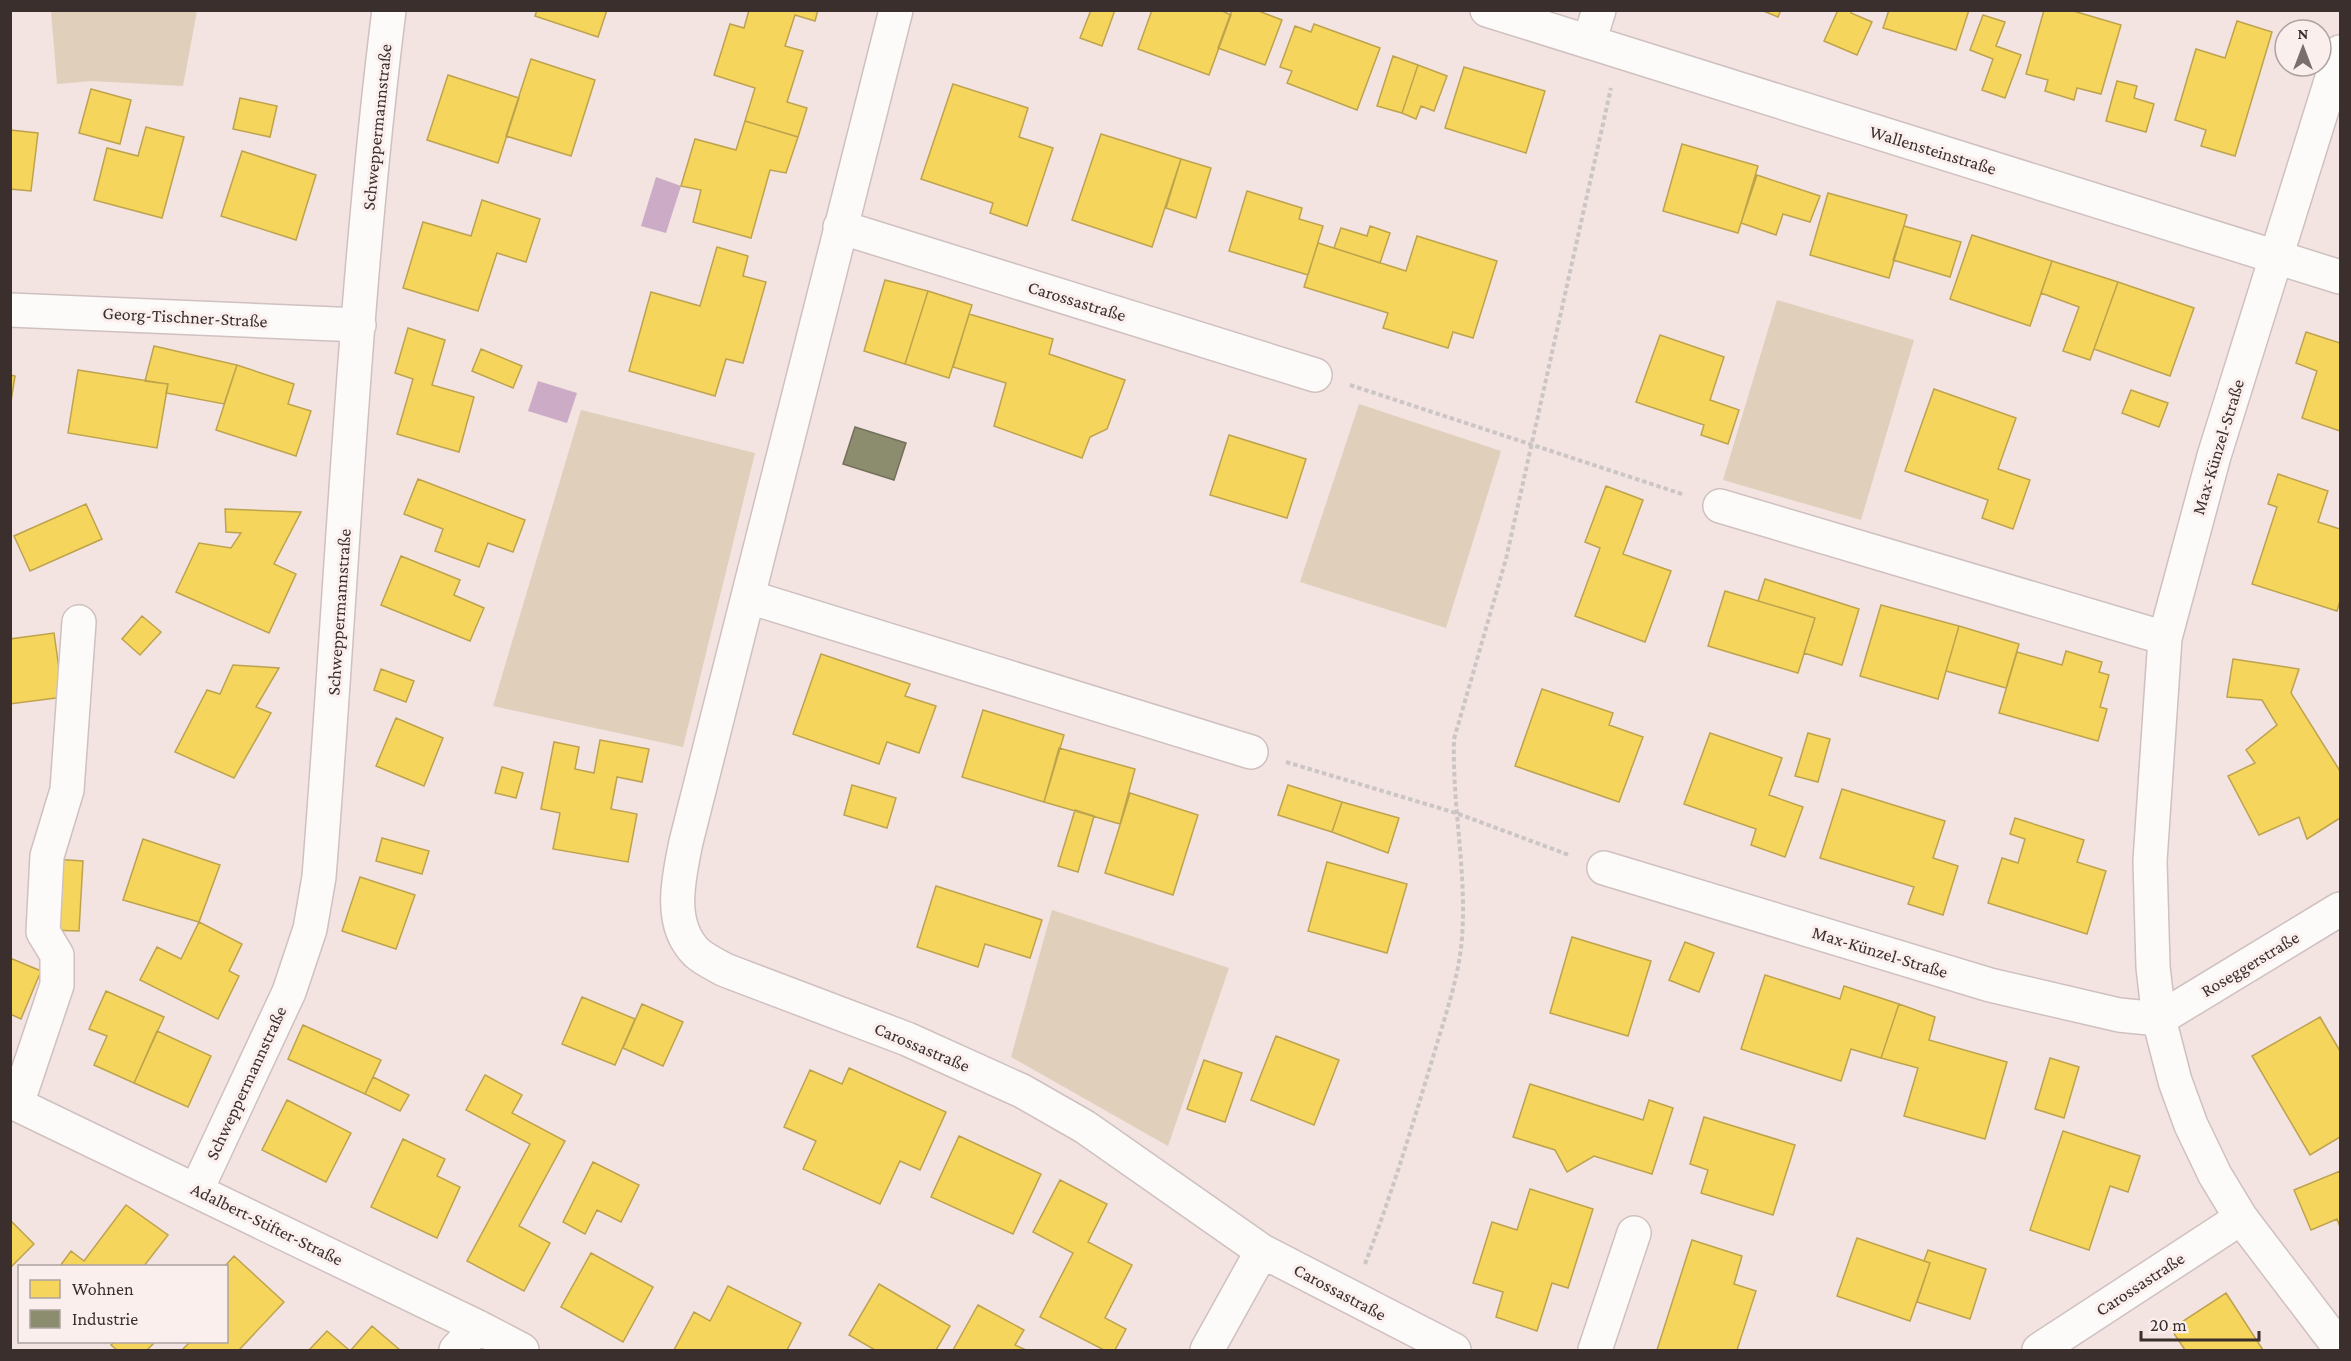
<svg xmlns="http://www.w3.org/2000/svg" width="2351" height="1361" font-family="'Crimson Pro',serif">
<rect width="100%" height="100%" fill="#f3e3e1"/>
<!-- green -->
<path fill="#e0cfba" d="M 51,11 L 197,11 L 183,86 L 92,81 L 57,84 Z
M 1777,300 L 1914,340 L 1861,520 L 1723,480 Z
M 1359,404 L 1501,451 L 1446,628 L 1300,582 Z
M 581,410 L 755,453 L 683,747 L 493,706 Z
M 1052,910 L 1229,968 L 1168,1146 L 1011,1057 Z"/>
<!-- water -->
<path fill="#ccabc7" d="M 656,177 L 681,186 L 666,233 L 641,226 Z
M 538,381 L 577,393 L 567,423 L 528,411 Z"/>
<!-- homes -->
<path fill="#f6d55c" stroke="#bea34e" stroke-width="1.5" d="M 537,10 L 607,10 L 598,37 L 535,16 Z
M 749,10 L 818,10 L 815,21 L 795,15 L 785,46 L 803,51 L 787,102 L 807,108 L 798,137 L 745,121 L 755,88 L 714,75 L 730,24 L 744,28 Z
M 1091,10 L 1115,10 L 1102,46 L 1080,38 Z
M 1152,10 L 1220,10 L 1231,15 L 1209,75 L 1138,49 Z
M 1232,10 L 1256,10 L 1282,20 L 1265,65 L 1218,48 Z
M 1761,10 L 1781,10 L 1778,17 Z
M 1838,10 L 1853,10 L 1851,13 L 1872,22 L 1857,55 L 1824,41 Z
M 1889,10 L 1969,10 L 1956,50 L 1883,28 Z
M 2044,10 L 2070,10 L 2121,25 L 2101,94 L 2077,88 L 2074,100 L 2045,91 L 2048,80 L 2026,74 Z
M 1983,15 L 2005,22 L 1996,46 L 2021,55 L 2005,98 L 1982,90 L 1993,59 L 1970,50 Z
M 2237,21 L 2272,32 L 2235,156 L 2201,146 L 2206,130 L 2175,120 L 2196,49 L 2225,58 Z
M 1314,24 L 1380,48 L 1357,110 L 1287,83 L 1292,71 L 1280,67 L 1295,26 L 1311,32 Z
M 1393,56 L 1418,65 L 1402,113 L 1377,106 Z
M 531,59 L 595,80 L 571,156 L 506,136 Z
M 1418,65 L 1447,76 L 1434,111 L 1421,106 L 1416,119 L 1402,113 Z
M 1464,67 L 1545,91 L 1526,153 L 1445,128 Z
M 448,75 L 519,98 L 498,163 L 427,140 Z
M 2117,81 L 2137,86 L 2134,98 L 2154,104 L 2146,132 L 2106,121 Z
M 953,84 L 1028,108 L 1019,137 L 1053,148 L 1027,226 L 990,213 L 993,203 L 921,179 Z
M 91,89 L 131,100 L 120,144 L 79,133 Z
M 240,98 L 277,106 L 270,137 L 233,129 Z
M 745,121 L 798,137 L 786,173 L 770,170 L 751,238 L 693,222 L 701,190 L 681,186 L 695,139 L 736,150 Z
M 146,127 L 184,137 L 162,218 L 94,200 L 107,148 L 138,156 Z
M 10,130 L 38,133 L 31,191 L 10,189 Z
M 1101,134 L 1181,159 L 1152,247 L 1072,220 Z
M 1682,144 L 1758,166 L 1738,233 L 1663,211 Z
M 242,151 L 316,175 L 296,240 L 221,216 Z
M 1181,159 L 1211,168 L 1196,218 L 1166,208 Z
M 1757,175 L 1820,196 L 1810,222 L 1783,214 L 1776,235 L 1741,223 Z
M 1247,191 L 1302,208 L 1299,219 L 1323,226 L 1308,275 L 1229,251 Z
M 1828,193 L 1907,215 L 1889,278 L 1810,255 Z
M 482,200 L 540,219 L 526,262 L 497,253 L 478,311 L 403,288 L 423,222 L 471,236 Z
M 1370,226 L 1390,233 L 1380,263 L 1334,248 L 1341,228 L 1367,236 Z
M 1904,226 L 1961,242 L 1950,277 L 1893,260 Z
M 1972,235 L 2052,261 L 2030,326 L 1950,299 Z
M 1417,236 L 1497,261 L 1473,338 L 1453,332 L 1448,348 L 1383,328 L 1388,313 L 1304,287 L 1318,243 L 1406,271 Z
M 717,247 L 748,256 L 743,276 L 766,282 L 743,363 L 726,359 L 715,396 L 629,371 L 651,292 L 700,306 Z
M 2052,261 L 2118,282 L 2090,360 L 2063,351 L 2079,307 L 2041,293 Z
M 885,280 L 928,291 L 905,364 L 864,351 Z
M 2118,282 L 2194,308 L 2170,376 L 2094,349 Z
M 928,291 L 972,305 L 949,378 L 905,364 Z
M 969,314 L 1053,339 L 1049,354 L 1125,380 L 1107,429 L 1090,437 L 1082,458 L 994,426 L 1006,383 L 953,367 Z
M 408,328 L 445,340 L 432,385 L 474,397 L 459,452 L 397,434 L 413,379 L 395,373 Z
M 2306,332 L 2340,343 L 2340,431 L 2302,418 L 2317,371 L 2296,363 Z
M 1660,335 L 1724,357 L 1710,400 L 1739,410 L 1728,444 L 1701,435 L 1704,425 L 1636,402 Z
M 154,346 L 237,365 L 224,404 L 166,393 L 168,384 L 145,381 Z
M 481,349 L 522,366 L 513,388 L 472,371 Z
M 237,365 L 294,384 L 288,404 L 311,411 L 296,456 L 216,430 Z
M 78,370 L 168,384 L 157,448 L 68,433 Z
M 10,375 L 15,376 L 10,408 Z
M 1934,389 L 2016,418 L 1998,469 L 2030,480 L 2013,529 L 1982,518 L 1988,500 L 1905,471 Z
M 2131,390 L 2168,403 L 2159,427 L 2122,413 Z
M 1229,435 L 1306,459 L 1287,518 L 1210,495 Z
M 2278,474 L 2328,491 L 2318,522 L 2340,529 L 2340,601 L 2337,611 L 2252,584 L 2277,507 L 2268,504 Z
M 418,479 L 525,520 L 513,552 L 488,543 L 479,567 L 435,551 L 443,529 L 404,514 Z
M 1606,486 L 1643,500 L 1623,554 L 1671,571 L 1645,642 L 1575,616 L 1600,548 L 1585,542 Z
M 86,504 L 102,539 L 30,571 L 14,536 Z
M 225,509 L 301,512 L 274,564 L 296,574 L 269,633 L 176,592 L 199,543 L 231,548 L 241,533 L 226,532 Z
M 401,556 L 460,580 L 454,595 L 484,608 L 470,641 L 381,605 Z
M 1765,579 L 1859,609 L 1842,665 L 1804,653 L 1815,618 L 1758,601 Z
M 1725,591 L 1815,618 L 1798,673 L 1708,646 Z
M 1881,605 L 1959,626 L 1938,699 L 1860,676 Z
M 142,616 L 161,632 L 140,655 L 122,639 Z
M 1959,626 L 2019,644 L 2006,688 L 1946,671 Z
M 54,633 L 63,697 L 10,704 L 10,639 Z
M 2066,651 L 2102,662 L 2099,672 L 2109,675 L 2100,707 L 2107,709 L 2098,741 L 1999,713 L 2017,652 L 2062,665 Z
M 821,654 L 910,684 L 905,696 L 936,706 L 919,753 L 887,742 L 879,764 L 793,734 Z
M 2233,659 L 2299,669 L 2291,693 L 2340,771 L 2340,818 L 2307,839 L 2299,817 L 2259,835 L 2228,776 L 2255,763 L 2246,750 L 2277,725 L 2262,700 L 2227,697 Z
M 233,665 L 279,668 L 256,707 L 271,713 L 234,778 L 175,752 L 207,690 L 220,694 Z
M 381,669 L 414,681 L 406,702 L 374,690 Z
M 1542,689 L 1613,713 L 1609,725 L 1643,737 L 1619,802 L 1515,766 Z
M 983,710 L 1064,735 L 1044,802 L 962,777 Z
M 396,718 L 443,738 L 424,786 L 376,766 Z
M 1710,733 L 1782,758 L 1769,795 L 1803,807 L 1785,857 L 1751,845 L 1756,829 L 1684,804 Z
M 1808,733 L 1830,739 L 1818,782 L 1795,776 Z
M 600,740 L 649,749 L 642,782 L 617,777 L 611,809 L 637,814 L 628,862 L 553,849 L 560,813 L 541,809 L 554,742 L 579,747 L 575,769 L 594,773 Z
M 1059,748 L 1135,769 L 1120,824 L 1044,802 Z
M 502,767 L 523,773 L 516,798 L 495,793 Z
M 852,785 L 896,798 L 887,828 L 844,815 Z
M 1288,785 L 1342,802 L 1332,832 L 1278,815 Z
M 1842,789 L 1945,821 L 1933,858 L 1958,866 L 1943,915 L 1908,904 L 1914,887 L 1820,858 Z
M 1130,793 L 1198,815 L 1173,895 L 1105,873 Z
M 1342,802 L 1399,818 L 1388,853 L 1332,832 Z
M 1075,810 L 1094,816 L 1078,872 L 1058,866 Z
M 2015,818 L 2084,840 L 2077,862 L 2106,871 L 2087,934 L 1988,903 L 2002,858 L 2018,863 L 2025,839 L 2010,834 Z
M 382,838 L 429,851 L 422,874 L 376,861 Z
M 143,839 L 220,865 L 199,922 L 123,900 Z
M 53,859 L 83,861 L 79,931 L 49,930 Z
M 1327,862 L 1407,884 L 1387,953 L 1308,931 Z
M 360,877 L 415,895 L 396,949 L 342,931 Z
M 936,886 L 1042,920 L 1030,958 L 985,944 L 978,967 L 917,947 Z
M 199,922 L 242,944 L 229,971 L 239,976 L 218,1019 L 140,980 L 157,947 L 181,959 Z
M 1572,937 L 1651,961 L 1628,1036 L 1550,1013 Z
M 1685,942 L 1714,953 L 1699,992 L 1669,980 Z
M 10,958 L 41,971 L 21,1019 L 10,1014 Z
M 1765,975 L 1840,999 L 1844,986 L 1899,1004 L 1881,1058 L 1851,1049 L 1841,1081 L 1741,1049 Z
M 106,991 L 164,1017 L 134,1083 L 94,1065 L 107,1036 L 89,1029 Z
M 582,997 L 635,1019 L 615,1065 L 562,1044 Z
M 642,1004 L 683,1022 L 663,1066 L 623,1048 Z
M 1899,1004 L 1935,1017 L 1929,1040 L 2007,1062 L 1985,1139 L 1904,1116 L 1918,1068 L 1881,1058 Z
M 2320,1017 L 2340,1051 L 2340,1137 L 2310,1155 L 2252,1056 Z
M 303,1025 L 381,1060 L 365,1094 L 288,1059 Z
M 157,1031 L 211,1056 L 188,1107 L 134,1083 Z
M 1276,1036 L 1339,1060 L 1314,1125 L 1251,1100 Z
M 2050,1058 L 2079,1067 L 2064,1118 L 2035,1109 Z
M 1204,1060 L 1242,1073 L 1225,1122 L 1187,1109 Z
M 849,1068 L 946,1112 L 920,1170 L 900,1161 L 880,1204 L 803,1169 L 816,1141 L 784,1127 L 810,1070 L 842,1084 Z
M 485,1075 L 522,1095 L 512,1113 L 565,1141 L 519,1226 L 550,1243 L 524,1291 L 467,1261 L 530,1144 L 466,1110 Z
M 373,1077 L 409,1095 L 400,1111 L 365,1094 Z
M 1530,1084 L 1643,1120 L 1649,1100 L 1673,1108 L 1652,1174 L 1594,1156 L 1567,1172 L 1555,1150 L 1513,1137 Z
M 287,1100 L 351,1133 L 326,1182 L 262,1150 Z
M 1704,1117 L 1795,1145 L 1773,1215 L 1701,1193 L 1708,1170 L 1690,1164 Z
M 2063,1131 L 2140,1156 L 2128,1192 L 2110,1186 L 2089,1250 L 2030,1230 Z
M 959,1136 L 1041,1174 L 1013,1234 L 931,1197 Z
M 403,1139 L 445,1159 L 437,1176 L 460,1187 L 437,1238 L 371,1207 Z
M 593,1162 L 639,1185 L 621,1222 L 597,1210 L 585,1234 L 563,1222 Z
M 2340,1171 L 2340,1227 L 2337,1219 L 2311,1230 L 2294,1190 Z
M 1060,1180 L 1107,1204 L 1088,1242 L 1132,1265 L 1105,1318 L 1126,1329 L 1115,1350 L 1104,1350 L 1040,1317 L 1073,1253 L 1033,1232 Z
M 1530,1189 L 1593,1209 L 1568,1288 L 1552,1283 L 1537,1331 L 1496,1317 L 1503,1292 L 1473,1283 L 1492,1222 L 1517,1230 Z
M 126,1205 L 168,1235 L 144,1266 L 60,1266 L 71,1251 L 84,1261 Z
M 10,1220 L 34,1244 L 10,1268 Z
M 1857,1238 L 1930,1263 L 1910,1321 L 1837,1296 Z
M 1692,1240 L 1742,1256 L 1734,1284 L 1756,1291 L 1737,1350 L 1657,1350 Z
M 1928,1250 L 1986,1269 L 1970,1319 L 1917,1302 L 1930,1263 L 1924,1261 Z
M 591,1253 L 653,1287 L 623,1342 L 561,1307 Z
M 234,1256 L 284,1302 L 239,1350 L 182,1350 L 190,1342 L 226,1342 L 225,1266 Z
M 879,1284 L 950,1326 L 936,1350 L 875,1350 L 849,1335 Z
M 728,1286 L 801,1323 L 787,1350 L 674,1350 L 694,1312 L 710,1321 Z
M 2226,1293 L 2263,1350 L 2185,1350 L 2171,1329 Z
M 978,1305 L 1024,1330 L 1015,1345 L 1026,1350 L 953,1350 Z
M 372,1326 L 400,1350 L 351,1350 Z
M 327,1331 L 349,1350 L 309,1350 Z
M 114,1342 L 155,1342 L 147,1350 L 117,1350 L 111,1345 Z"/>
<!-- industry -->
<path fill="#8c8c6e" stroke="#73705a" stroke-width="1.5" d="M 855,427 L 906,443 L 894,480 L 843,464 Z"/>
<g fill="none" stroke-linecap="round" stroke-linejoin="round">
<!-- minor casing -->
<g stroke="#cfc1c0" stroke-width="36">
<path id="minor" d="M 896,10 L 686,842 C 679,877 667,924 697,953 C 705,960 716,965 725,970 L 907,1039 L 1022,1091 L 1085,1127 L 1262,1251 L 1454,1350
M 1487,10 L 2340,277
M 1589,42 L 1599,10
M 2340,52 L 2214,456 L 2165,638 L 2150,861 L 2153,967 L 2159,1019 L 2175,1081 L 2191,1125 L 2215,1175 L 2241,1218 L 2340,1348
M 840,227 L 1315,375
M 10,310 L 359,325
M 1720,506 L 2165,638
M 749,597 L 1251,752
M 1604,868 L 1990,985 L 2119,1015 L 2159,1019 L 2340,909
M 10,1101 L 478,1327 L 522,1350
M 17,1104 L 57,985 L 57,955 L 43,932 L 47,856 L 67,790 L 79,622
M 197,1189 L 289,992 L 310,929 L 319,877 C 342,588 353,298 389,10
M 456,1350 L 478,1327
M 1207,1350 L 1262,1251
M 1595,1350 L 1634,1233
M 2039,1350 L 2241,1218"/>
</g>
<!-- path -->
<path stroke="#cbc6c5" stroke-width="4" stroke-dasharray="4.5 3" stroke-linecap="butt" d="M 1350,385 L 1685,495
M 1286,762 L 1456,813 L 1569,855
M 1365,1264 C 1391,1196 1412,1127 1433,1057 C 1444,1019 1459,978 1462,938 C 1467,871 1452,806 1454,739 L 1506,559 L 1611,88"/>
<!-- minor -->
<use href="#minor" stroke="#fdfbfa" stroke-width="33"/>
</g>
<g text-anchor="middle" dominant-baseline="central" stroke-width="6" stroke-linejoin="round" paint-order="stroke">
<!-- street labels -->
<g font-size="18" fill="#3a2f2d" stroke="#fbefed">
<text transform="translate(377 127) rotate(-84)">Schweppermannstraße</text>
<text transform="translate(1933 150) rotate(17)">Wallensteinstraße</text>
<text transform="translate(1077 301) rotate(17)">Carossastraße</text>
<text transform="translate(185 317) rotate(3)">Georg-Tischner-Straße</text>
<text transform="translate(2218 447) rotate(-73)">Max-Künzel-Straße</text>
<text transform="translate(339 612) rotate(-86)">Schweppermannstraße</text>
<text transform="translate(1880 952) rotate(17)">Max-Künzel-Straße</text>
<text transform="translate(2250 964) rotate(-31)">Roseggerstraße</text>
<text transform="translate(922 1047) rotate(23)">Carossastraße</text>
<text transform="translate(246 1083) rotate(-65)">Schweppermannstraße</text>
<text transform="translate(267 1224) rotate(26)">Adalbert-Stifter-Straße</text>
<text transform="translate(2140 1284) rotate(-33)">Carossastraße</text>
<text transform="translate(1340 1292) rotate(28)">Carossastraße</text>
</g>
</g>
<!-- border -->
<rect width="2351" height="1361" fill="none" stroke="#3a2f2d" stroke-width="24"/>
<!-- legend -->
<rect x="18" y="1265" width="210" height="78" fill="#fbefed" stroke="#aea2a0" stroke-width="1.5"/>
<rect x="30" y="1280" width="30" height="18" fill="#f6d55c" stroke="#aea2a0" stroke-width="1.5"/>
<text x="72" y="1295" font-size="18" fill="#3a2f2d">Wohnen</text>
<rect x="30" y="1310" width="30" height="18" fill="#8c8c6e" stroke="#aea2a0" stroke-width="1.5"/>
<text x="72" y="1325" font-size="18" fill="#3a2f2d">Industrie</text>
<!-- north arrow -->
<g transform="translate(2303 48)"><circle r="28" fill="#fbefed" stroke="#aea2a0" stroke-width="1.5"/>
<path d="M0-4.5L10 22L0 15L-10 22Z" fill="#7b6e6c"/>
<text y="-9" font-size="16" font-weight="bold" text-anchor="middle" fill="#3a2f2d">N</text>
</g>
<!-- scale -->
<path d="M2141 1331v9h118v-9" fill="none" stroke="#3a2f2d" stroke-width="3"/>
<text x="2150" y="1331" font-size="18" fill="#3a2f2d" stroke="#fbefed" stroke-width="4.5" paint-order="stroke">20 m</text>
</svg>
